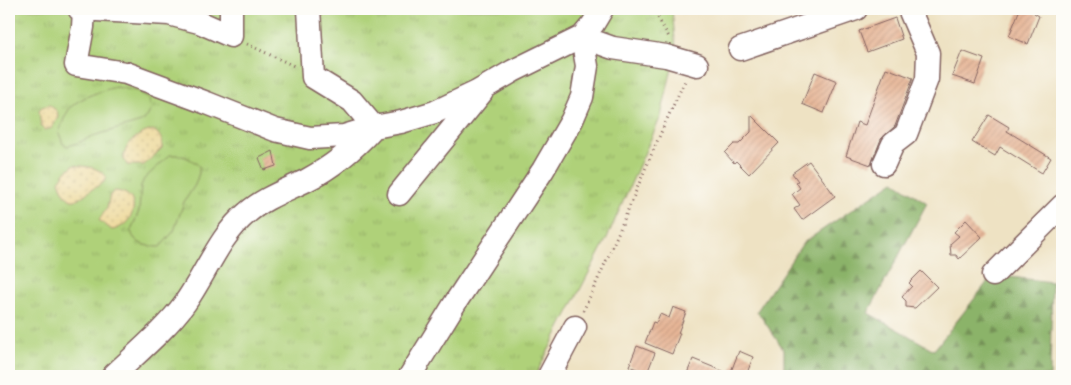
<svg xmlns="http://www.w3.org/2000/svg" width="1071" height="385" font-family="'Shantell Sans',sans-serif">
<defs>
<pattern id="grass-tufts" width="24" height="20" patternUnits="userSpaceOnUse" patternTransform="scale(1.25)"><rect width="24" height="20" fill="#afd179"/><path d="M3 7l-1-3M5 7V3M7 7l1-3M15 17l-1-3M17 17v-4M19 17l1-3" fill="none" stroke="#98b369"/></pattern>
<pattern id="forest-firs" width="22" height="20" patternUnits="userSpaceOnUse" patternTransform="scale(1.25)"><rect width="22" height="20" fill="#8bb369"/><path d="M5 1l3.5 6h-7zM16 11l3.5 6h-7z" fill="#749157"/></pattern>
<pattern id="sand-dots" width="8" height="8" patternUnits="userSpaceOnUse" patternTransform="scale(1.25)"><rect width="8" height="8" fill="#eeda9e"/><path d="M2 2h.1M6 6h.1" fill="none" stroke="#cebb88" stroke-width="1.8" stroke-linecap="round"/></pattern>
<pattern id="building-hatch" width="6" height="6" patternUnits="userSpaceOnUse" patternTransform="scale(1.25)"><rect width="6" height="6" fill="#e6b596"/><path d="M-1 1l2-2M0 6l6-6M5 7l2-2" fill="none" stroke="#c79b81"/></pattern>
</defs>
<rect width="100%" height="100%" fill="#fdfcf7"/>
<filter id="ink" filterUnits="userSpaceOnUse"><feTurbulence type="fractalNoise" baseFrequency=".02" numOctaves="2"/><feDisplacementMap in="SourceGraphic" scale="10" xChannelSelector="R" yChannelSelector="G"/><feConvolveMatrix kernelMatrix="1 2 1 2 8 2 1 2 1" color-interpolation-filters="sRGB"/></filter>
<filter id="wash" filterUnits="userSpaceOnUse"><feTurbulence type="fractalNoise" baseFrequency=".0096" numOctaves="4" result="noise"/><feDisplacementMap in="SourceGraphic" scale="20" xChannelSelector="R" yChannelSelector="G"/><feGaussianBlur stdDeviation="1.12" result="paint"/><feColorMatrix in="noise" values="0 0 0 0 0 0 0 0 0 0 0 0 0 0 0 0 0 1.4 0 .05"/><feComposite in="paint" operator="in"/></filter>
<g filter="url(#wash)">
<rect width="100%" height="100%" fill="#eee2c3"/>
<!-- grass -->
<path fill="url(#grass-tufts)" stroke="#7c7852" d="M 9,9 L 672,9 L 676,50 L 661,116 L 606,240 L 535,376 L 9,376 Z"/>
<!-- forest -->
<path fill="url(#forest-firs)" stroke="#6a694a" d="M 894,181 L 927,203 L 868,313 L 934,350 L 993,275 L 1052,282 L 1050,376 L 784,376 L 784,350 L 757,311 L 803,243 Z"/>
<!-- sand -->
<path fill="url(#sand-dots)" stroke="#9c7c64" d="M 49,105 L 57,111 L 58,117 L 52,128 L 45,130 L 41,127 L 39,110 L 42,107 Z
M 153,130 C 161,135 162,139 162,148 L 144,165 L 127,165 L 124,159 C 124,143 139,133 153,130 Z
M 74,165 C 87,167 96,166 106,176 L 104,182 L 100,185 C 79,194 72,216 59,181 L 66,171 Z
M 115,191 C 144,193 135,226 112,230 L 99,220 L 107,208 L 110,195 Z"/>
<!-- garden -->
<path fill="#afd179" stroke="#7c7852" d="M 116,87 L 136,91 L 149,99 L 151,110 L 147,117 L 141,122 L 93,136 L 75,144 L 67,146 L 63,144 L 59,133 C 62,124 65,114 71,107 C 80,97 104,90 116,87 Z
M 170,155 C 181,154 191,158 199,166 L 199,173 L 195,185 L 184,202 L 174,231 L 160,247 C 147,247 134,244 131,231 L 139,211 L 141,186 L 144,179 Z"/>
<g id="blocks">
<!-- building -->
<path fill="url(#building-hatch)" d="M 1020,9 L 1036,9 L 1034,13 L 1039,16 L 1028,44 L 1009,36 Z
M 895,18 L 902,39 L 867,52 L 859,31 Z
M 962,51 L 984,59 L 975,84 L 952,76 Z
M 886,68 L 913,78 L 895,126 L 881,139 L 871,165 L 846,156 L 857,122 L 865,125 Z
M 815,72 L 837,81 L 824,113 L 802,104 Z
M 751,115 L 779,143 L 749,174 L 736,161 L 734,163 L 725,153 L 734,144 L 739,144 L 751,132 Z
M 989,115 L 1009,127 L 1007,131 L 1051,158 L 1042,173 L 1000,147 L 995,156 L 972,142 Z
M 273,151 L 276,166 L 264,170 L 259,158 Z
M 809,161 L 835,196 L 802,220 L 794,209 L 800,205 L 792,194 L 800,188 L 796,182 L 798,181 L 792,173 Z
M 966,220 L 982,237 L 959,259 L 956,255 L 951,255 L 950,244 L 959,236 L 954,232 Z
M 921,271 L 937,287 L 915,308 L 906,307 L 906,301 L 902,297 L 912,286 L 909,283 Z
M 673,307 L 686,312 L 678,333 L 680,333 L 672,354 L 645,343 L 653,322 L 656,323 L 660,314 L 669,318 Z
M 637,346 L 655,353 L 647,373 L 629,366 Z
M 739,351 L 753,357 L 746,376 L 686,376 L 693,359 L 730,374 Z"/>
</g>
</g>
<g filter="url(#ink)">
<use href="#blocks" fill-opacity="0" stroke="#836360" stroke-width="1"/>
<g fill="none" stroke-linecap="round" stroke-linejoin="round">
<!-- minor casing -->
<g stroke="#836360" stroke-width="25">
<path id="minor" d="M 79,9 L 169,14 L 199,22 L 231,36 L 231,9
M 84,9 L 83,27 L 76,65 L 126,73 L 207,103 L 275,130 L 310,138 L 344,136 L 374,127 L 401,122 L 435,112 L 477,92 L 513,71 L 582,37 L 593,24 L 602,9
M 309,9 L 313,77 L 352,101 L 374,127
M 582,37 L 613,48 L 666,56 L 697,65
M 740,49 L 856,9
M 884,164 L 893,144 L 906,134 L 927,79 L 928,53 L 909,9
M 399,194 L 482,92
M 993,275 L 1062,206
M 113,376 C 136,354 167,328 185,303 C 205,275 220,235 247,213 C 264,198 287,190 307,180 C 332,167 353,150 372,129
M 410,376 L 457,300 L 543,170 L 572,120 L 582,97 L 587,66 L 582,37
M 549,376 L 575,327"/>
</g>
<!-- path -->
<path stroke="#836360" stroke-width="3" stroke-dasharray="1 4" stroke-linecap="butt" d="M 653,9 L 669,37
M 247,44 L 294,66
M 583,311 C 620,235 648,156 685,81"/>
<!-- minor -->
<use href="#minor" stroke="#fff" stroke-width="22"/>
</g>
</g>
<!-- margin -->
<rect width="1071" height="385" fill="none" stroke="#fdfcf7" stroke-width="30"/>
</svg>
